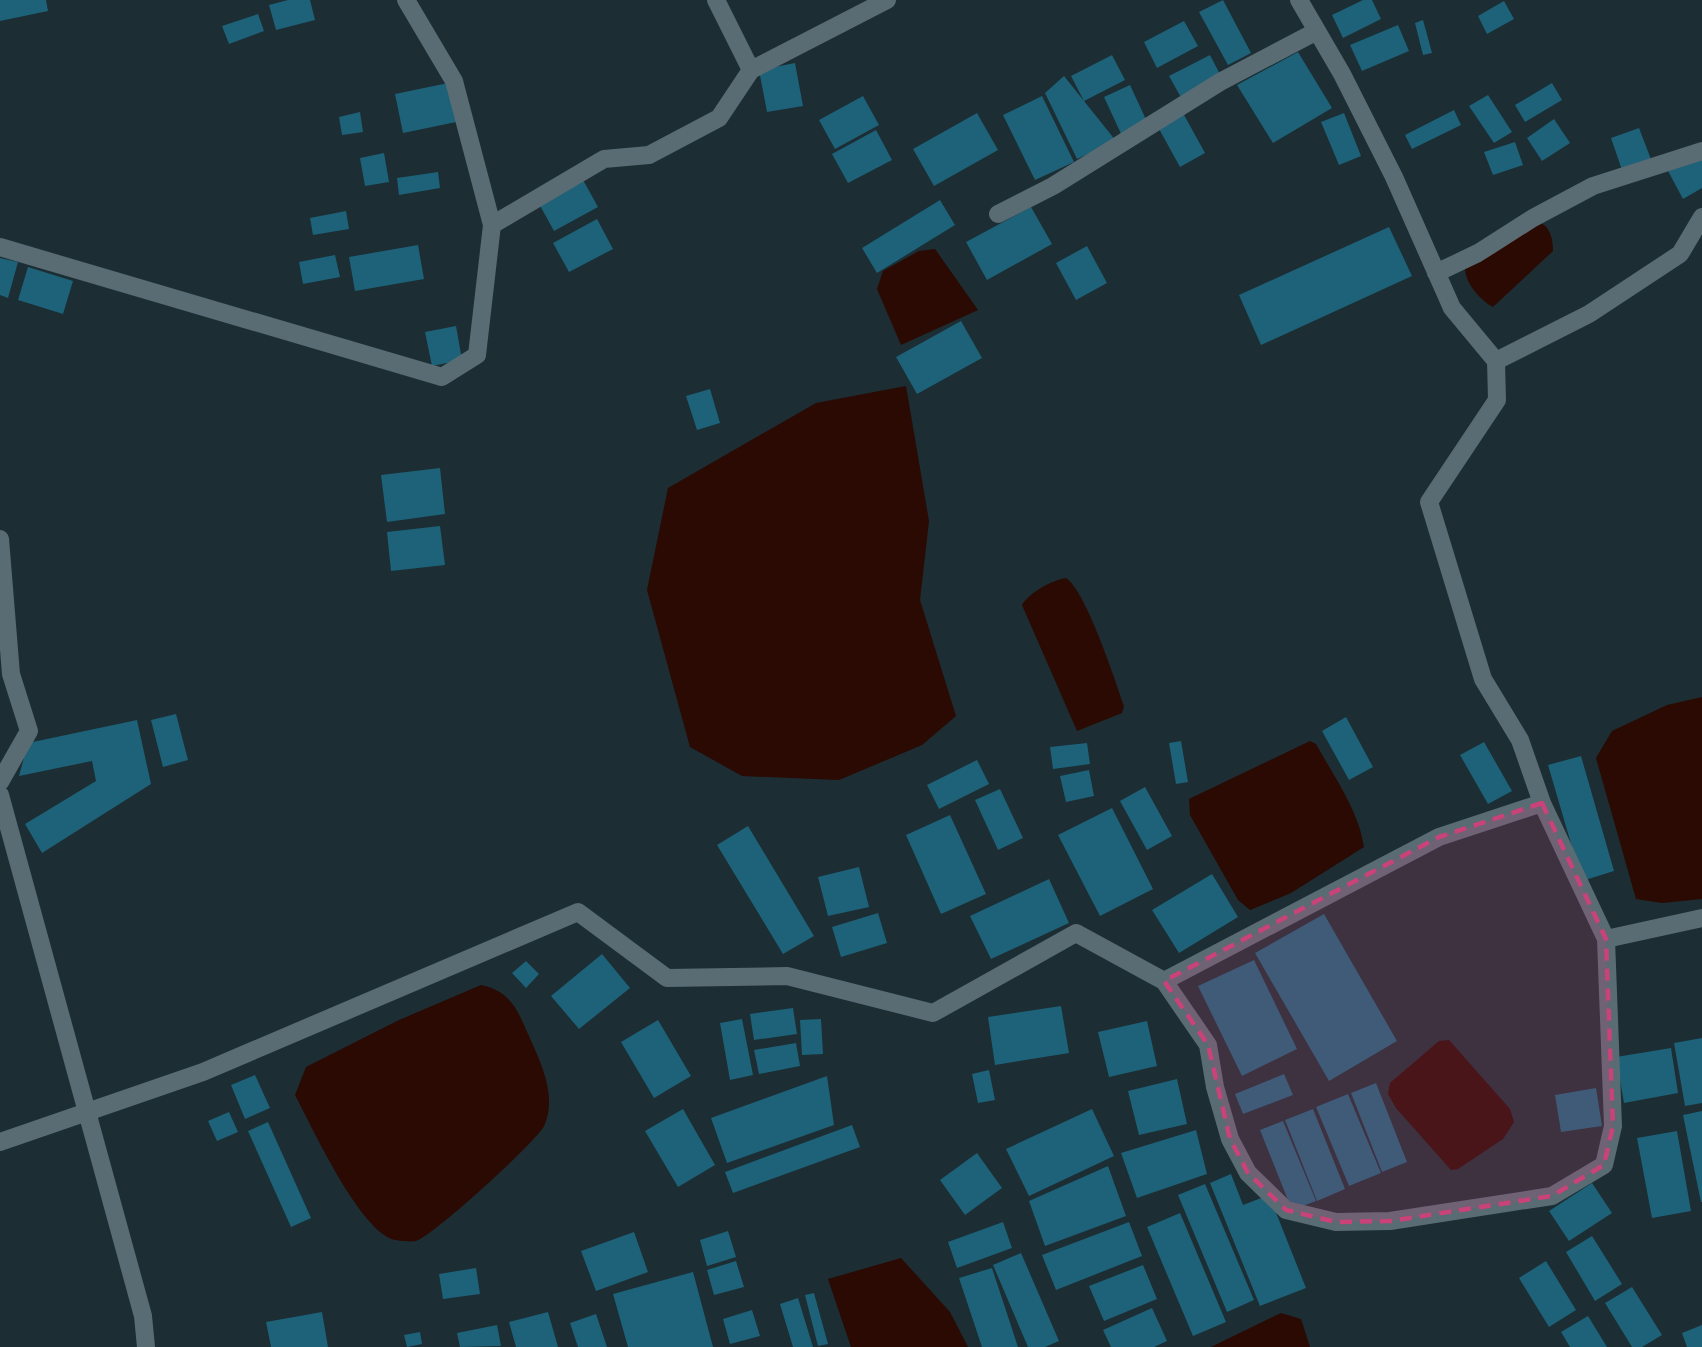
<svg xmlns="http://www.w3.org/2000/svg" width="1702" height="1347" font-family="'Roboto Serif',serif">
<rect width="100%" height="100%" fill="#1c2d33"/>
<!-- water -->
<path fill="#2a0a02" d="M 1541,223 C 1551,228 1553,241 1553,251 L 1493,307 C 1480,300 1465,283 1465,268 Z
M 935,249 L 978,310 L 901,345 L 877,289 L 883,271 L 919,251 Z
M 906,386 L 929,521 L 920,600 L 956,716 L 922,745 L 839,780 L 742,776 L 690,747 L 647,590 L 668,488 L 816,403 Z
M 1066,578 C 1086,591 1115,680 1124,706 L 1122,713 L 1077,731 L 1022,605 C 1029,593 1052,580 1066,578 Z
M 1702,697 L 1702,899 L 1662,903 L 1636,899 L 1596,758 L 1612,731 L 1667,705 Z
M 1310,741 L 1316,744 C 1333,775 1359,811 1364,847 L 1291,893 L 1250,910 L 1238,900 L 1190,815 L 1189,799 Z
M 481,985 C 510,991 517,1009 528,1034 C 540,1061 558,1096 544,1126 C 536,1142 432,1237 416,1241 C 411,1242 394,1241 389,1238 C 355,1220 314,1131 295,1095 L 306,1067 L 399,1020 Z
M 1449,1040 L 1510,1109 L 1514,1122 L 1503,1139 L 1458,1169 L 1451,1170 L 1396,1108 L 1388,1094 L 1390,1083 L 1439,1041 Z
M 901,1258 L 950,1312 L 968,1347 L 851,1347 L 828,1279 Z
M 1281,1313 L 1301,1319 L 1310,1347 L 1211,1347 Z"/>
<!-- building -->
<path fill="#1d6279" d="M 0,0 L 46,0 L 48,11 L 0,21 Z
M 288,0 L 310,0 L 315,20 L 276,30 L 269,5 Z
M 1223,0 L 1251,53 L 1228,65 L 1199,12 Z
M 1363,0 L 1372,0 L 1381,19 L 1343,38 L 1332,15 Z
M 1504,1 L 1514,19 L 1487,34 L 1478,16 Z
M 258,14 L 264,31 L 229,44 L 222,26 Z
M 1423,20 L 1432,53 L 1423,55 L 1415,23 Z
M 1184,21 L 1198,46 L 1157,68 L 1144,42 Z
M 1398,25 L 1409,51 L 1362,71 L 1350,45 Z
M 1298,52 L 1332,108 L 1273,143 L 1237,85 Z
M 1112,55 L 1125,80 L 1084,101 L 1116,141 L 1077,159 L 1045,93 L 1064,76 L 1084,101 L 1071,76 Z
M 1210,55 L 1223,80 L 1183,101 L 1169,76 Z
M 795,63 L 803,106 L 767,112 L 759,70 Z
M 453,82 L 461,121 L 403,133 L 395,94 Z
M 1552,83 L 1562,100 L 1525,122 L 1515,105 Z
M 1130,85 L 1149,126 L 1123,138 L 1104,97 Z
M 1488,95 L 1512,132 L 1494,143 L 1469,106 Z
M 863,96 L 879,125 L 835,149 L 819,120 Z
M 1042,96 L 1074,162 L 1035,180 L 1003,115 Z
M 1454,110 L 1461,125 L 1412,149 L 1405,135 Z
M 360,112 L 363,132 L 342,135 L 339,117 Z
M 977,113 L 998,150 L 934,186 L 913,149 Z
M 1183,113 L 1205,153 L 1180,167 L 1158,127 Z
M 1344,113 L 1361,156 L 1339,165 L 1321,122 Z
M 1554,119 L 1570,143 L 1542,161 L 1527,138 Z
M 1639,128 L 1652,162 L 1623,173 L 1611,138 Z
M 876,130 L 892,160 L 848,183 L 832,154 Z
M 1515,142 L 1523,165 L 1493,175 L 1484,152 Z
M 384,153 L 389,182 L 365,186 L 360,158 Z
M 1699,154 L 1702,160 L 1702,188 L 1683,199 L 1668,171 Z
M 438,172 L 440,188 L 399,195 L 397,178 Z
M 582,178 L 598,207 L 554,231 L 538,202 Z
M 940,200 L 955,225 L 877,273 L 862,248 Z
M 1031,207 L 1052,244 L 987,280 L 966,242 Z
M 346,211 L 349,229 L 313,235 L 310,218 Z
M 597,219 L 613,249 L 569,272 L 553,243 Z
M 1389,227 L 1412,276 L 1261,345 L 1239,295 Z
M 418,245 L 424,279 L 355,291 L 349,257 Z
M 1087,246 L 1107,283 L 1076,300 L 1056,263 Z
M 335,255 L 340,277 L 303,284 L 299,262 Z
M 0,258 L 18,262 L 8,298 L 0,295 Z
M 28,267 L 73,281 L 63,314 L 18,300 Z
M 961,321 L 982,358 L 917,394 L 896,357 Z
M 456,326 L 462,360 L 432,366 L 425,332 Z
M 710,389 L 720,423 L 697,430 L 686,396 Z
M 440,468 L 445,514 L 387,522 L 381,475 Z
M 440,526 L 445,565 L 391,571 L 387,532 Z
M 176,714 L 188,760 L 163,767 L 151,720 Z
M 1346,717 L 1373,767 L 1349,780 L 1322,731 Z
M 137,720 L 151,784 L 42,853 L 25,824 L 96,781 L 92,761 L 19,776 L 28,743 Z
M 1181,741 L 1188,782 L 1176,784 L 1169,743 Z
M 1484,742 L 1512,791 L 1488,804 L 1460,755 Z
M 1087,743 L 1090,764 L 1053,769 L 1050,747 Z
M 1581,756 L 1614,871 L 1582,881 L 1548,765 Z
M 977,760 L 989,784 L 939,809 L 927,785 Z
M 1089,770 L 1094,796 L 1066,802 L 1060,776 Z
M 1145,787 L 1172,836 L 1147,850 L 1120,801 Z
M 1000,789 L 1023,838 L 998,850 L 975,800 Z
M 1112,808 L 1153,889 L 1100,916 L 1058,835 Z
M 950,815 L 986,894 L 941,914 L 906,835 Z
M 748,826 L 814,936 L 783,954 L 717,845 Z
M 859,867 L 869,907 L 828,916 L 818,877 Z
M 1212,874 L 1238,917 L 1179,953 L 1152,910 Z
M 1049,879 L 1069,923 L 991,959 L 970,916 Z
M 878,913 L 887,943 L 841,957 L 832,927 Z
M 1324,914 L 1397,1041 L 1329,1081 L 1255,953 Z
M 602,954 L 630,988 L 579,1029 L 551,996 Z
M 1254,960 L 1297,1049 L 1242,1076 L 1198,986 Z
M 526,961 L 539,974 L 526,988 L 512,973 Z
M 1061,1006 L 1069,1053 L 995,1065 L 988,1017 Z
M 793,1008 L 797,1034 L 754,1040 L 750,1014 Z
M 742,1019 L 753,1075 L 730,1080 L 720,1023 Z
M 821,1019 L 823,1054 L 802,1055 L 800,1020 Z
M 658,1020 L 691,1076 L 654,1098 L 621,1042 Z
M 1147,1021 L 1157,1066 L 1109,1077 L 1098,1032 Z
M 1702,1038 L 1702,1103 L 1685,1106 L 1674,1043 Z
M 796,1043 L 800,1066 L 759,1074 L 754,1050 Z
M 1671,1048 L 1678,1093 L 1624,1103 L 1616,1057 Z
M 989,1070 L 995,1100 L 978,1103 L 972,1074 Z
M 1284,1074 L 1293,1095 L 1243,1114 L 1235,1094 Z
M 255,1075 L 270,1108 L 245,1119 L 231,1085 Z
M 827,1076 L 834,1125 L 727,1163 L 711,1118 Z
M 1177,1079 L 1187,1124 L 1139,1135 L 1128,1091 Z
M 1376,1083 L 1407,1162 L 1382,1172 L 1351,1093 Z
M 1596,1088 L 1602,1126 L 1561,1132 L 1555,1095 Z
M 1348,1094 L 1381,1173 L 1349,1186 L 1316,1107 Z
M 683,1109 L 715,1165 L 678,1187 L 645,1131 Z
M 1092,1109 L 1114,1156 L 1029,1196 L 1006,1149 Z
M 1313,1109 L 1345,1189 L 1317,1201 L 1285,1120 Z
M 1702,1111 L 1702,1202 L 1701,1202 L 1683,1115 Z
M 229,1112 L 238,1132 L 217,1141 L 208,1121 Z
M 1283,1121 L 1316,1201 L 1292,1210 L 1260,1130 Z
M 268,1122 L 311,1218 L 291,1227 L 248,1131 Z
M 852,1125 L 860,1147 L 733,1193 L 725,1172 Z
M 1196,1130 L 1207,1174 L 1137,1198 L 1121,1153 Z
M 1677,1131 L 1691,1211 L 1652,1218 L 1637,1138 Z
M 977,1153 L 1002,1188 L 965,1215 L 940,1180 Z
M 1108,1166 L 1126,1216 L 1045,1246 L 1029,1201 Z
M 1231,1174 L 1243,1205 L 1269,1195 L 1306,1288 L 1260,1306 L 1210,1183 Z
M 1592,1183 L 1612,1213 L 1569,1241 L 1549,1211 Z
M 1205,1184 L 1254,1300 L 1227,1312 L 1178,1195 Z
M 1180,1213 L 1226,1322 L 1193,1336 L 1147,1227 Z
M 1003,1222 L 1012,1248 L 957,1268 L 948,1242 Z
M 1129,1222 L 1142,1256 L 1056,1290 L 1042,1255 Z
M 728,1231 L 736,1257 L 707,1266 L 700,1240 Z
M 634,1232 L 648,1272 L 596,1291 L 581,1251 Z
M 1592,1236 L 1622,1284 L 1595,1301 L 1566,1252 Z
M 1021,1253 L 1059,1341 L 1045,1347 L 1028,1347 L 993,1265 Z
M 736,1261 L 744,1287 L 714,1295 L 707,1270 Z
M 1546,1261 L 1576,1310 L 1549,1327 L 1519,1278 Z
M 1143,1265 L 1157,1299 L 1104,1321 L 1089,1286 Z
M 476,1268 L 480,1294 L 443,1299 L 439,1274 Z
M 992,1268 L 1018,1347 L 982,1347 L 959,1278 Z
M 693,1272 L 713,1347 L 628,1347 L 613,1294 Z
M 1632,1287 L 1662,1335 L 1642,1347 L 1632,1347 L 1605,1303 Z
M 814,1293 L 828,1344 L 818,1346 L 805,1295 Z
M 798,1298 L 813,1347 L 793,1347 L 780,1304 Z
M 1152,1308 L 1167,1341 L 1154,1347 L 1111,1347 L 1103,1330 Z
M 752,1310 L 760,1336 L 730,1344 L 723,1319 Z
M 322,1312 L 328,1347 L 271,1347 L 266,1322 Z
M 548,1312 L 558,1347 L 516,1347 L 509,1322 Z
M 596,1314 L 607,1347 L 578,1347 L 570,1323 Z
M 1588,1316 L 1607,1347 L 1570,1347 L 1561,1332 Z
M 497,1325 L 501,1346 L 460,1347 L 457,1333 Z
M 1702,1325 L 1702,1347 L 1687,1347 L 1682,1333 Z
M 420,1332 L 422,1344 L 407,1347 L 404,1335 Z"/>
<g fill="none" stroke-linecap="round" stroke-linejoin="round">
<!-- minor -->
<path stroke="#596b73" stroke-width="18" d="M 406,0 L 454,81 L 492,225 L 604,159 L 649,155 L 719,118 L 751,70 L 887,0
M 716,0 L 751,70
M 1299,0 L 1342,74 L 1394,177 L 1452,308 L 1496,361 L 1497,400 L 1429,502 L 1483,679 L 1520,740 L 1542,803
M 998,214 L 1053,186 L 1220,82 L 1317,31
M 0,247 L 442,377 L 477,355 L 492,225
M 1436,273 L 1478,253 L 1533,218 L 1593,186 L 1702,151
M 1496,361 L 1589,314 L 1680,254 L 1702,217
M 0,539 L 11,674 L 29,731 L 0,782
M 0,795 L 143,1316 L 146,1347
M 1164,981 L 1208,1045 L 1215,1087 L 1230,1139 L 1248,1173 L 1286,1210 L 1336,1222 L 1390,1221 L 1552,1196 L 1604,1165 L 1613,1126 L 1606,939
M 0,1142 L 203,1072 L 578,912 L 667,978 L 787,976 L 933,1013 L 1076,933 L 1164,981 L 1439,837 L 1542,803 L 1606,939 L 1702,918"/>
</g>
<!-- marked area -->
<path fill="#c94379" fill-opacity="0.2" stroke="#c94379" stroke-width="4.5" stroke-dasharray="12 8" stroke-linejoin="round" d="M 1542,803 L 1606,939 L 1613,1126 L 1604,1165 L 1552,1196 L 1390,1221 L 1336,1222 L 1286,1210 L 1248,1173 L 1230,1139 L 1208,1045 L 1164,981 L 1439,837 Z"/>
</svg>
